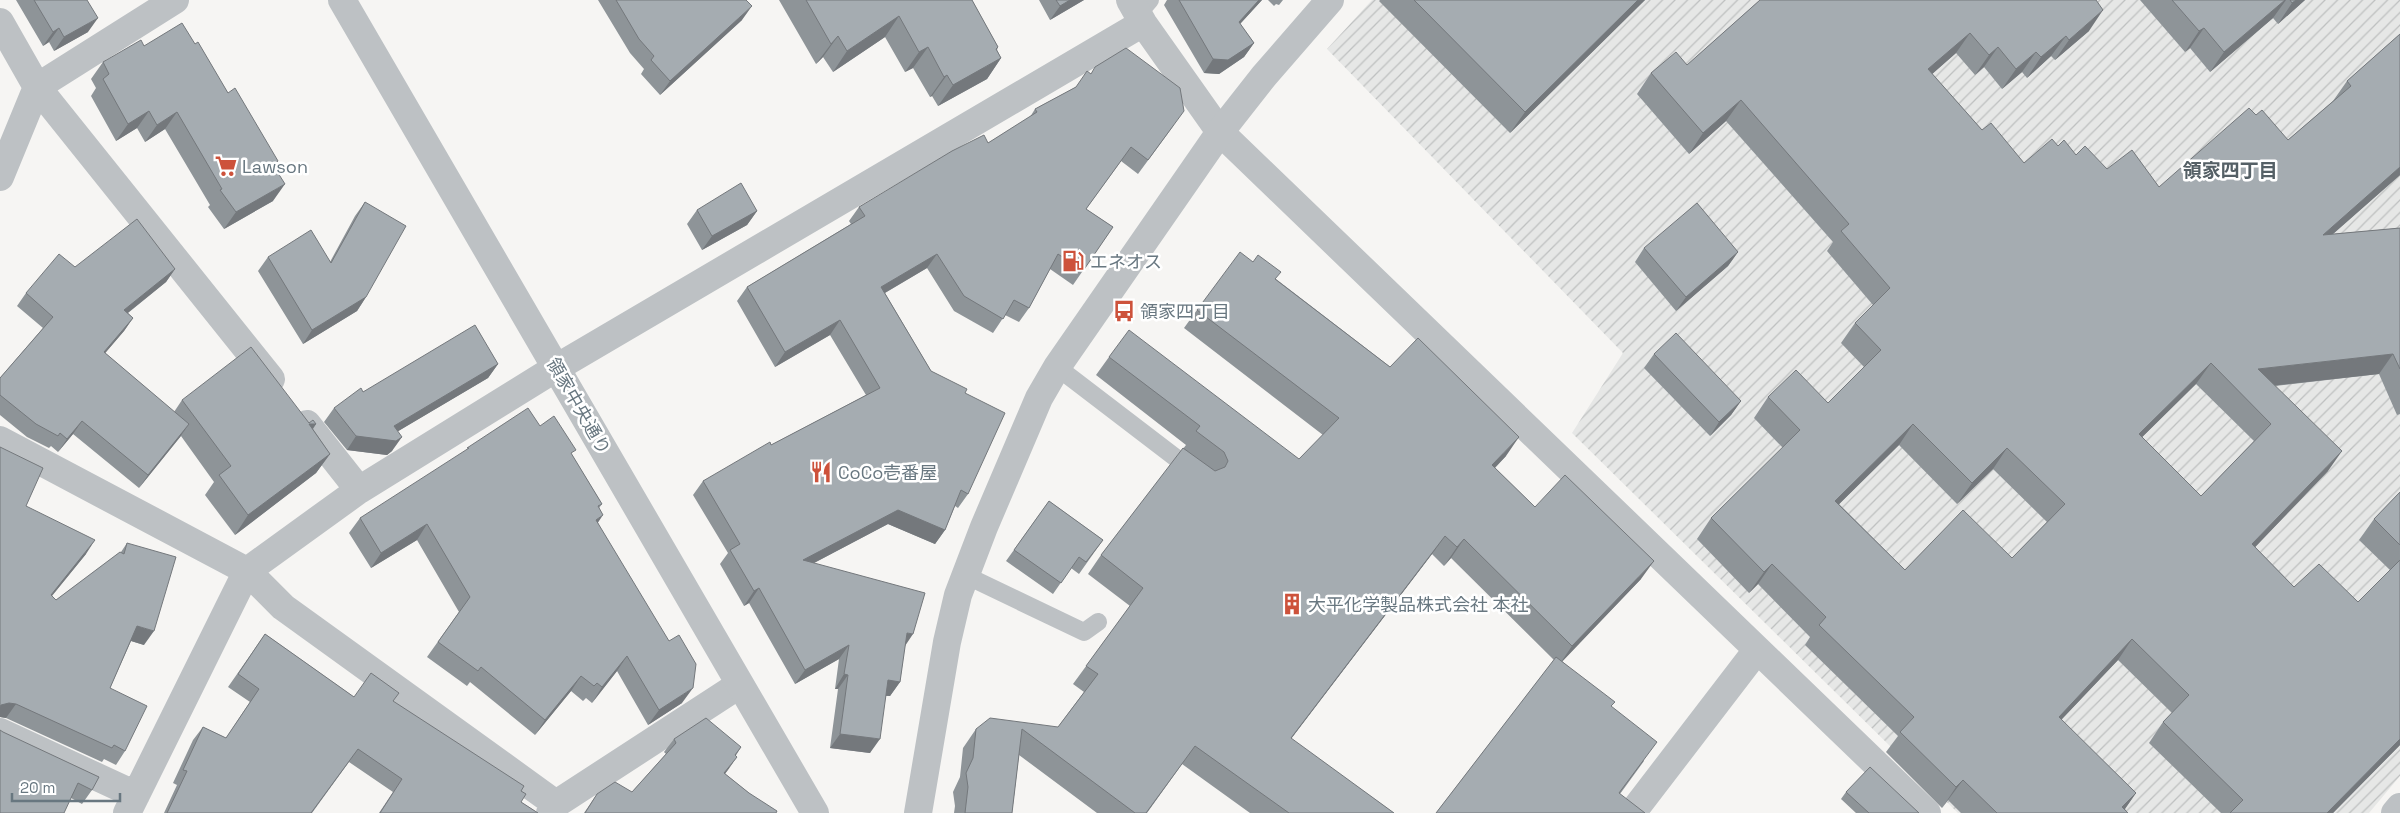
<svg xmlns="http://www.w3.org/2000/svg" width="2400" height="813" font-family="'Space Grotesk','Noto Sans JP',sans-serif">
<defs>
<pattern id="industrial-furrows" width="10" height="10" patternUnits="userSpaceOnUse" patternTransform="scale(1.25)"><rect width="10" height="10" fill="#e6e7e6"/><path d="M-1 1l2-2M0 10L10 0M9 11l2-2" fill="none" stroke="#bec0c0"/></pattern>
</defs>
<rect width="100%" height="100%" fill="#f6f5f3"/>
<!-- industrial -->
<path fill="url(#industrial-furrows)" d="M 1372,0 L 2400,0 L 2400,776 L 2369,813 L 1958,813 L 1572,433 L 1623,353 L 1327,49 Z"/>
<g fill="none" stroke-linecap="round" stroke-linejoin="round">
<!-- service -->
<path stroke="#bdc1c4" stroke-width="18" d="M 1138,14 L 1150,0
M 1057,367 L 1193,471
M 965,575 L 1084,632 L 1098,622"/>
<!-- minor -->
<path stroke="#bdc1c4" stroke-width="28" d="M 1130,0 L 1143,23 L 1220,132 L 1927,813
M 0,22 L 37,87 L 271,379
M 0,177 L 37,87 L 175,0
M 307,424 L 359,490
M 0,440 L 247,571 L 283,607 L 556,804
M 0,732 L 136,795
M 127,813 L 247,571 L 359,490 L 556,368 L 1143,23
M 550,813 L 556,804 L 739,685
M 1632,813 L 1757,650"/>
<!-- tertiary -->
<path stroke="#bdc1c4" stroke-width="28" d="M 342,0 L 815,813
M 918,813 L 947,642 L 958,595 L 984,527 L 1039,398 L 1057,367 L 1220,132 L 1264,76 L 1330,0
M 2395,813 L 2400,807"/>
</g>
<!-- wall -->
<path fill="#8e9498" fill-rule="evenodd" d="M 16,0 L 87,0 L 88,32 L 54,51 L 49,42 L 43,46 Z
M 598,0 L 683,0 L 742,20 L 660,95 L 641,74 L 644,69 L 630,53 Z
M 779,0 L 972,0 L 998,47 L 997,50 L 1001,58 L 987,79 L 938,106 L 932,96 L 930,97 L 913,68 L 905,72 L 885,37 L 833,72 L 823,57 L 816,64 Z
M 1039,0 L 1084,0 L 1050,20 Z
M 1167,0 L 1262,0 L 1240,24 L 1254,43 L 1244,57 L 1219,74 L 1204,73 L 1164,5 Z
M 1268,0 L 1283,0 L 1279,5 L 1276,4 L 1274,6 Z
M 1380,0 L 1645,0 L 1510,133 L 1379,1 Z
M 1760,0 L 2089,31 L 2055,60 L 2051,56 L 2027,78 L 2022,72 L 2002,89 L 1984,67 L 1975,75 L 1956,53 L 1932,74 L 1982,130 L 2024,163 L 2058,146 L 2107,169 L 2159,187 L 2256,115 L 2288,140 L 2333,101 L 2347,81 L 2400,34 L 2400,175 L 2333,234 L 2400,228 L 2400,414 L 2397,415 L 2379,374 L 2275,386 L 2328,471 L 2255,547 L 2294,587 L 2358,602 L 2390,570 L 2359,540 L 2374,519 L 2400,492 L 2400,745 L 2333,813 L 2221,813 L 2149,743 L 2163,722 L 2172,713 L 2118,660 L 2061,720 L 2136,793 L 2125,809 L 2128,813 L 1961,813 L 1948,800 L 1942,808 L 1886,752 L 1898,736 L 1805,645 L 1810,637 L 1758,584 L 1749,593 L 1697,539 L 1711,518 L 1783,448 L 1754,418 L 1768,397 L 1828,403 L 1864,367 L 1841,343 L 1855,323 L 1873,305 L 1827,251 L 1833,242 L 1726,121 L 1689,154 L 1637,94 L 1651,73 L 1687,65 ZM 2196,384 L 2254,441 L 2201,496 L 2142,437 ZM 1899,445 L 1957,504 L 1993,469 L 2047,522 L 2012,558 L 1905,570 L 1839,504 Z
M 2140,0 L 2305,0 L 2278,24 L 2273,18 L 2210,72 L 2190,48 L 2185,52 Z
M 195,44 L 228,93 L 274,166 L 273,201 L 224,229 L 208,207 L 210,205 L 165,129 L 145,142 L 137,128 L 116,141 L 91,96 L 96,88 L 91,79 L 103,62 L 144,46 Z
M 1090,74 L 1174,125 L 1138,174 L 1121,161 L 1086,209 L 1113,227 L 1073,285 L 1050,269 L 1029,308 L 1019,322 L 1005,315 L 993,333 L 954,311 L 927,268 L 885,293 L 931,371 L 965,393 L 968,494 L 958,508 L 955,506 L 945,530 L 935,544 L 888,524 L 814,563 L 905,645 L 900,682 L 890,696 L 886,696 L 870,753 L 830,748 L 838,689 L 835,689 L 839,659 L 795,684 L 749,603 L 744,606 L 720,564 L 728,553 L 693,495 L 703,481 L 866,395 L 830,335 L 775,367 L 737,301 L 747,287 L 851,224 L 849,221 L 859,207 L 988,143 L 1030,117 L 1035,109 L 1076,87 Z
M 365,202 L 366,297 L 357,311 L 303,344 L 258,271 L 268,257 L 330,262 L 355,216 Z
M 697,210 L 757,211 L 747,225 L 702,250 L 687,224 Z
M 1644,248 L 1738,252 L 1728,266 L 1676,311 L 1635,262 Z
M 175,269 L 166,282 L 128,313 L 133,318 L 124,331 L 105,353 L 174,412 L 182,400 L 316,424 L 313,429 L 330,454 L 316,473 L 235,535 L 205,495 L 214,482 L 181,436 L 139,488 L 73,434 L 58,452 L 51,446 L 49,448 L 27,437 L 0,415 L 0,378 L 43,328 L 17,306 L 26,293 Z
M 1276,279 L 1506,456 L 1495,468 L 1535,507 L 1641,579 L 1562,661 L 1611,707 L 1644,761 L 1620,794 L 1436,813 L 1554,660 L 1451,558 L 1444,566 L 1432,554 L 1291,739 L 1394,813 L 1250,813 L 1182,764 L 1147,813 L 1097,813 L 1019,755 L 1012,813 L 954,813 L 955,806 L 953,792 L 960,777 L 963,748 L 976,729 L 1058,727 L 1084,692 L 1073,684 L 1130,606 L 1088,574 L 1101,555 L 1186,445 L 1096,375 L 1109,357 L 1299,459 L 1323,435 L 1184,328 L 1197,310 Z
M 1654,354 L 1741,401 L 1731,415 L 1710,436 L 1644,368 Z
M 498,364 L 488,378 L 398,431 L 392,451 L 387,455 L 347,450 L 324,422 L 334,408 L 363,392 Z
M 540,426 L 572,455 L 602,504 L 599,508 L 598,523 L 682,703 L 648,725 L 617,671 L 592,703 L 586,698 L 583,701 L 571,691 L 535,735 L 470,682 L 467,686 L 427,657 L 459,612 L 417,540 L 371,568 L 349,533 L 360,518 Z
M 0,447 L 26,506 L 86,554 L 52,596 L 56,600 L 121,552 L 127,543 L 144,645 L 131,641 L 110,688 L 125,751 L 116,765 L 104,759 L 102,762 L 6,718 L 0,717 Z
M 1049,501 L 1103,540 L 1079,574 L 1071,568 L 1053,594 L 1006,561 Z
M 265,634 L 354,697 L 393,702 L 521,791 L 521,802 L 538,813 L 379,813 L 393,792 L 349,762 L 312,813 L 164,813 L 177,785 L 173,783 L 193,740 L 203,727 L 226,738 L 250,702 L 228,687 Z
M 3,732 L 92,790 L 82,804 L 71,798 Z
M 674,739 L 741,747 L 725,774 L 749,793 L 776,813 L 584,813 L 597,794 L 632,792 L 666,754 L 664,752 Z
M 1846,792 L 1919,813 L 1856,813 L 1841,799 Z"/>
<!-- shaded-wall -->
<path fill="#74787c" d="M 1070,0 L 1084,0 L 1050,20 L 1060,6 Z
M 1259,0 L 1262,0 L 1229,36 L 1239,22 Z
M 1638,0 L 1645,0 L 1510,133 L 1525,112 Z
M 2285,0 L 2286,0 L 2273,18 L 2210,72 L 2224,52 Z
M 2296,0 L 2305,0 L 2278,24 L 2292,3 Z
M 752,6 L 742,20 L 660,95 L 670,81 Z
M 2103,10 L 2089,31 L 2055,60 L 2069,40 Z
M 899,16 L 885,37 L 833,72 L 847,51 Z
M 98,18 L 88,32 L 54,51 L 64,37 Z
M 59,28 L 49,42 L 43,46 L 53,32 Z
M 2204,28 L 2190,48 L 2185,52 L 2199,31 Z
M 1970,33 L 1956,53 L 1914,90 L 1928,69 Z
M 838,36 L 823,57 L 816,64 L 831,44 Z
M 2066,36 L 2051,56 L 2027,78 L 2041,57 Z
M 1254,43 L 1244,57 L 1219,74 L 1204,73 L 1213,59 Z
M 928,47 L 913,68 L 905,72 L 919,52 Z
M 998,47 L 984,68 L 1001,58 L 987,79 L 938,106 L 953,85 Z
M 1998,47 L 1984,67 L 1975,75 L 1989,55 Z
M 2036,52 L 2022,72 L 2002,89 L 2016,69 Z
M 947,75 L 932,96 L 930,97 L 944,77 Z
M 1741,100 L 1726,121 L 1689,154 L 1703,133 Z
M 149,111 L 137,128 L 116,141 L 128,124 Z
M 177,112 L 165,129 L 145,142 L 157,125 Z
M 2400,167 L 2400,175 L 2309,255 L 2323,235 Z
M 285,184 L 273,201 L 224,229 L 236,212 Z
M 757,211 L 747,225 L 702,250 L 712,236 Z
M 1738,252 L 1728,266 L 1676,311 L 1686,297 Z
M 937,254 L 927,268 L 871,301 L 881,287 Z
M 175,269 L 166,282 L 115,323 L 124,310 Z
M 366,297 L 357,311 L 303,344 L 312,330 Z
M 133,318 L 124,331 L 95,365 L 104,352 Z
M 840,320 L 830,335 L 775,367 L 785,352 Z
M 2393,354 L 2379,374 L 2243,389 L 2258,369 Z
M 2211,363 L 2196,384 L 2125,454 L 2139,434 Z
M 498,364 L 488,378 L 385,439 L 402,437 L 392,451 L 387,455 L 347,450 L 356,436 L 394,426 Z
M 1741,401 L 1731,415 L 1710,436 L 1719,422 Z
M 82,421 L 73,434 L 58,452 L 67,439 Z
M 189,424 L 180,437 L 139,488 L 148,475 Z
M 309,424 L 316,424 L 302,444 Z
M 1913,424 L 1899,445 L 1821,522 L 1835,501 Z
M 1519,437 L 1506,456 L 1479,484 L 1492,465 Z
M 2007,448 L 1993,469 L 1957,504 L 1972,483 Z
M 2342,451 L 2328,471 L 2238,565 L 2252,544 Z
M 330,454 L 316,473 L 235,535 L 248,515 Z
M 898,510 L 945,530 L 935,544 L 888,524 L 793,574 L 803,560 Z
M 603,515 L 593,530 L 596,520 Z
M 427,524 L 417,540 L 371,568 L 381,553 Z
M 1445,536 L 1432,554 L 1277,757 L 1291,738 Z
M 1464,539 L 1451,558 L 1444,566 L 1457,547 Z
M 95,540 L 86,554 L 41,609 L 51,595 Z
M 1654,561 L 1641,579 L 1559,665 L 1572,646 Z
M 1772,564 L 1758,584 L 1749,593 L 1764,572 Z
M 759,588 L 749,603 L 744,606 L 754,591 Z
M 137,626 L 154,631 L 144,645 L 128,640 Z
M 907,633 L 913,634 L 903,649 Z
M 2132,639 L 2118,660 L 2044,738 L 2059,717 Z
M 849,645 L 839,659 L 795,684 L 805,670 Z
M 627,656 L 617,671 L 592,703 L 602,687 Z
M 844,674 L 848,675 L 838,689 L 835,689 Z
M 581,676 L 571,691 L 535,735 L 545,720 Z
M 888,680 L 900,682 L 890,696 L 878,695 Z
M 693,688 L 682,703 L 648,725 L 659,710 Z
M 9,703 L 16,704 L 6,718 L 0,717 L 0,707 L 1,705 Z
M 840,734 L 880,739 L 870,753 L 830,748 Z
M 2400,739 L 2400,745 L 2333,813 L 2327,813 Z
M 737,757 L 728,770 L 715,786 L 724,773 Z
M 1963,780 L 1942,808 L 1956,787 Z
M 2136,793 L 2122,813 L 2122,807 Z"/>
<!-- building -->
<path fill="#a5acb1" stroke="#74787c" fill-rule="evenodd" d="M 34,0 L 87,0 L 98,18 L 64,37 L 59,28 L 53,32 Z
M 616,0 L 746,0 L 752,6 L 670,81 L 651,60 L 654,56 L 639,39 Z
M 806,0 L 972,0 L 998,47 L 996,49 L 1001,58 L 953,85 L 947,75 L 944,77 L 928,47 L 919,52 L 899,16 L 847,51 L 838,36 L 831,44 Z
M 1056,0 L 1070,0 L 1060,6 Z
M 1179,0 L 1259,0 L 1239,22 L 1254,43 L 1228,60 L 1213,59 Z
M 1414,0 L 1638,0 L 1525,112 Z
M 1760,0 L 2096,0 L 2103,10 L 2069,40 L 2066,36 L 2041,57 L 2036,52 L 2016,69 L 1998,47 L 1989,55 L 1970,33 L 1928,69 L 1982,130 L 1991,123 L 2024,163 L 2052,139 L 2058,146 L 2064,140 L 2076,155 L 2085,146 L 2107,169 L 2132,150 L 2159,187 L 2249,108 L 2256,115 L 2262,110 L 2288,140 L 2351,86 L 2347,81 L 2400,34 L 2400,167 L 2323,235 L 2400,228 L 2400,369 L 2393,354 L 2258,369 L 2342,451 L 2252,544 L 2294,587 L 2319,564 L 2358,602 L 2400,560 L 2400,739 L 2327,813 L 2230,813 L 2243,800 L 2163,722 L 2189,695 L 2132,639 L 2059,717 L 2136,793 L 2122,807 L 2128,813 L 1997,813 L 1963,780 L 1956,787 L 1900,732 L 1914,717 L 1819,625 L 1826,617 L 1772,564 L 1764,572 L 1711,518 L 1800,430 L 1768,397 L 1796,370 L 1828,403 L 1881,350 L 1855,323 L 1890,288 L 1841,231 L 1849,224 L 1741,100 L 1703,133 L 1651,73 L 1676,52 L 1687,65 ZM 2211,363 L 2271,424 L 2201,496 L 2139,434 ZM 1913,424 L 1972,483 L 2007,448 L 2065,504 L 2012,558 L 1963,510 L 1905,570 L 1835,501 Z
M 2172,0 L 2285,0 L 2224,52 L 2204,28 L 2199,31 Z
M 2290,0 L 2296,0 L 2292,3 Z
M 182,23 L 195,44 L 198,42 L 228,93 L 235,88 L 278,161 L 273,165 L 285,184 L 236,212 L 220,190 L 222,189 L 177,112 L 157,125 L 149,111 L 128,124 L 103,79 L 109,74 L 103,62 L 141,40 L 144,46 Z
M 1126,48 L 1180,88 L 1184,111 L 1148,160 L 1131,147 L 1086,209 L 1113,227 L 1083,271 L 1058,254 L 1029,308 L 1014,300 L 1003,319 L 964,296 L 937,254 L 881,287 L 931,371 L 967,389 L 965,393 L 1005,413 L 968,494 L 961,490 L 945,530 L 898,510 L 803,560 L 925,593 L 913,634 L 907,633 L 900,682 L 888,680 L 880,739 L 840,734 L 848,675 L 844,674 L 849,645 L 805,670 L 759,588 L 754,591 L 730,550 L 740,544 L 703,481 L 770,442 L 771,445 L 880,388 L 840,320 L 785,352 L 747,287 L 865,216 L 859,207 L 952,151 L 984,135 L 988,143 L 1037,112 L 1035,109 L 1076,87 L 1087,71 L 1091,74 L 1095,67 Z
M 741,183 L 757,211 L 712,236 L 697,210 Z
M 365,202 L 406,226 L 366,297 L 312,330 L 268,257 L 311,230 L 331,263 Z
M 1697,203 L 1738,252 L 1686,297 L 1644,248 Z
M 137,219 L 175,269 L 124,310 L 133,318 L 104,352 L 189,424 L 148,475 L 82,421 L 67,439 L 60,433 L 58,436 L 36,424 L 0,395 L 0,378 L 53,317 L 26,293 L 59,254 L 75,267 Z
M 1240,252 L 1253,262 L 1258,255 L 1281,272 L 1275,279 L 1390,367 L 1418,338 L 1519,437 L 1492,465 L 1535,507 L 1565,475 L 1654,561 L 1572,646 L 1464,539 L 1457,547 L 1445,536 L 1291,738 L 1394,813 L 1289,813 L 1195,746 L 1146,813 L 1135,813 L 1022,729 L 1012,813 L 965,813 L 968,787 L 966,773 L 973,758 L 976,729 L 990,718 L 1058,727 L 1098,674 L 1086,666 L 1143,588 L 1101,555 L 1183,448 L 1215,471 L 1225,467 L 1228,461 L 1224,452 L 1196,431 L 1200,426 L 1109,357 L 1129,330 L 1299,459 L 1339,418 L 1197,310 Z
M 475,325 L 498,364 L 394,426 L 402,437 L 396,441 L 356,436 L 334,408 L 361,388 L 363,392 Z
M 1676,333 L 1741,401 L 1719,422 L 1654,354 Z
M 251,347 L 309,423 L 313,420 L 316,424 L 309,424 L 330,454 L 248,515 L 219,475 L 231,466 L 182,400 Z
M 528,408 L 540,426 L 554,416 L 576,450 L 571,453 L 602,504 L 598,506 L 603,515 L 596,520 L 669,641 L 679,635 L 696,664 L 693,688 L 659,710 L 627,656 L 602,687 L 597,683 L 594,686 L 581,676 L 545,720 L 481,667 L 478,671 L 438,642 L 470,597 L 427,524 L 381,553 L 360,518 L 469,448 L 467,448 Z
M 0,447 L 43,468 L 26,506 L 95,540 L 51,595 L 56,600 L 120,552 L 124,554 L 127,543 L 176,557 L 154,631 L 137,626 L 110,688 L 147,706 L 125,751 L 114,745 L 112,748 L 16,704 L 9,703 L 1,705 L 0,707 Z
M 2400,492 L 2400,545 L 2374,519 Z
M 1049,501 L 1103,540 L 1086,562 L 1079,557 L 1061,583 L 1014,550 Z
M 265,634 L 354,697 L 371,673 L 399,693 L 393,701 L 524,786 L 521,791 L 526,794 L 521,802 L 538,813 L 380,813 L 402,779 L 358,749 L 311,813 L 167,813 L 187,771 L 183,770 L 203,727 L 226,738 L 259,689 L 238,674 Z
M 1556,657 L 1615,702 L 1611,706 L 1657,742 L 1619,793 L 1645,813 L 1436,813 Z
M 706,718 L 741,747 L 735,755 L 737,757 L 724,773 L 749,793 L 777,811 L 776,813 L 585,813 L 597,794 L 615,782 L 632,792 L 676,743 L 674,739 Z
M 0,730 L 3,732 L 99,777 L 92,790 L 78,783 L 64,813 L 0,813 Z
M 1870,767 L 1919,813 L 1869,813 L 1846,792 Z"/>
<!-- icons -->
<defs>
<g id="supermarket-bare" transform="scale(1.725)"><path d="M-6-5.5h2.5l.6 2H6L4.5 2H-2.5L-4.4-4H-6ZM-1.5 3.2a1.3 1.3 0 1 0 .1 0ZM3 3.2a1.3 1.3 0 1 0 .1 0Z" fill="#cd523b" stroke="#fff" stroke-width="2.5" paint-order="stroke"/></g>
<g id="fuel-bare" transform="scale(1.725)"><path d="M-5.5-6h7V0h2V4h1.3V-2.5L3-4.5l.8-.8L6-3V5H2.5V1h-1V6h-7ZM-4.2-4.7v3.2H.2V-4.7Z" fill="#cd523b" stroke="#fff" stroke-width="2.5" paint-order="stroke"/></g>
<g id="bus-bare" transform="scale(1.725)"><path d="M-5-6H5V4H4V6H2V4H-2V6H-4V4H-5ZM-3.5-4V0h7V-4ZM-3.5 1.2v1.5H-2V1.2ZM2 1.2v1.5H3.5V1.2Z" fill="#cd523b" stroke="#fff" stroke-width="2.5" paint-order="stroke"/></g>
<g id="restaurant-bare" transform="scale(1.725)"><path d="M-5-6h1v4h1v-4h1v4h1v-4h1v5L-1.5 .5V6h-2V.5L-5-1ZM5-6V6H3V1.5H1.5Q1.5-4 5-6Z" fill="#cd523b" stroke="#fff" stroke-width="2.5" paint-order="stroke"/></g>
<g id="building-bare" transform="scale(1.725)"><path d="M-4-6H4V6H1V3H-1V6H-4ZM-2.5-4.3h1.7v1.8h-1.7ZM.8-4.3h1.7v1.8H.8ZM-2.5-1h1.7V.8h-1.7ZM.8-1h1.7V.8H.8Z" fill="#cd523b" stroke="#fff" stroke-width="2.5" paint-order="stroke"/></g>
</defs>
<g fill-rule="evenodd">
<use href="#supermarket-bare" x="226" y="166"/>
<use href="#fuel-bare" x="1073" y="261"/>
<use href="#bus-bare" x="1124" y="311"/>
<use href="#restaurant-bare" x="821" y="472"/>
<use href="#building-bare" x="1292" y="604"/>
</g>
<g text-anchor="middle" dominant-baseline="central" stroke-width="5" stroke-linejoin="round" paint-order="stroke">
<!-- poi labels -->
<g font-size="18" fill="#687780" stroke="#fff" text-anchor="start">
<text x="242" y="166">Lawson</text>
<text x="1090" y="261">エネオス</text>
<text x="1140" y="311">領家四丁目</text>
<text x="838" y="472">CoCo壱番屋</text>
<text x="1308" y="604">大平化学製品株式会社 本社</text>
</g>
<!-- street labels -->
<g font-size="18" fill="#687780" stroke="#fff">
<text transform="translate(579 406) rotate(60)">領家中央通り</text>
</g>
<!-- neighbourhood labels -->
<g font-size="19" font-weight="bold" fill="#556066" stroke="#fff">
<text x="2230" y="170">領家四丁目</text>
</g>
</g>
<!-- scale -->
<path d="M12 793v8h108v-8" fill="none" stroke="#687780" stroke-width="2.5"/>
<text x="20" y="793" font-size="15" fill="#687780" stroke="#ffffff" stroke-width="4" paint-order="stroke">20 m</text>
</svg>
